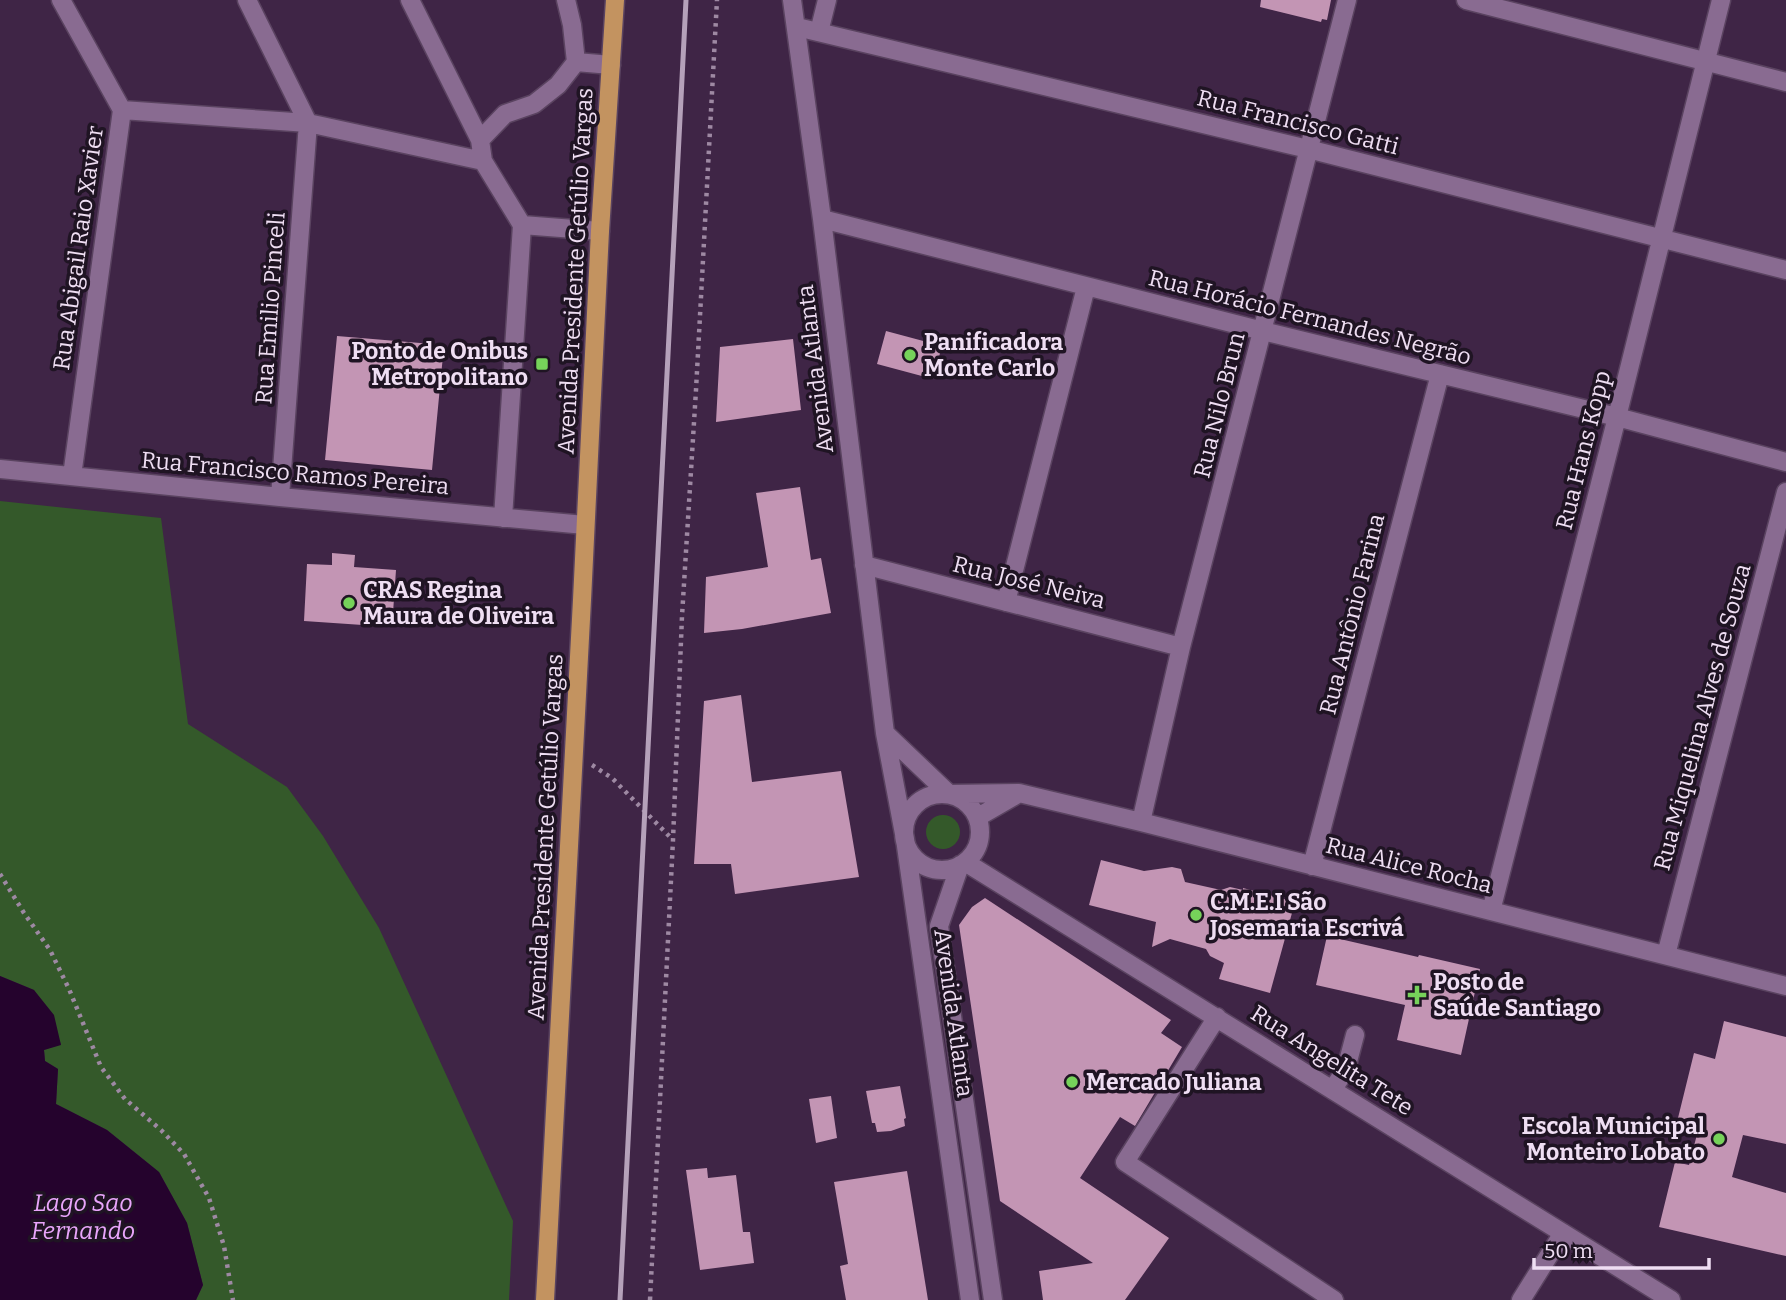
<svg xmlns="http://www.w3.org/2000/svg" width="1786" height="1300" font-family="Bitter,serif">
<rect width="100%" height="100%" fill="#3f2546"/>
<!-- green -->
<path fill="#34592a" d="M 0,501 L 161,518 L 188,724 L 287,787 L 323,836 L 379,928 L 513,1221 L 509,1300 L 196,1300 L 203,1285 L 187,1223 L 159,1172 L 107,1130 L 56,1104 L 58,1069 L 45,1061 L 44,1050 L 61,1044 L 34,990 L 0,976 Z
M926 832a17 17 0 1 1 34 0a17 17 0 1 1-34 0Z"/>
<!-- water -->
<path fill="#25032d" d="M 0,976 L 34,990 L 54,1015 L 61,1045 L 44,1050 L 45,1061 L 58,1069 L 56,1104 L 107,1130 L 159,1172 L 187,1223 L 203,1285 L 196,1300 L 0,1300 Z"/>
<!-- building -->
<path fill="#c395b4" d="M 1261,0 L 1331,0 L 1327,20 L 1322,19 L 1321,22 L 1260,7 Z
M 886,331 L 942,346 L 933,379 L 877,364 Z
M 337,336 L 444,345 L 432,470 L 325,460 Z
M 793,339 L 801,410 L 716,422 L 720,347 Z
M 800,487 L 811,560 L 821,558 L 831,613 L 742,629 L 704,633 L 706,577 L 768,567 L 756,493 Z
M 332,553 L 355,555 L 354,567 L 396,570 L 392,627 L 304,621 L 307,564 L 332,565 Z
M 741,695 L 752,782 L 841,771 L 859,877 L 735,894 L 731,864 L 694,864 L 704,701 Z
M 1101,860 L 1144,871 L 1172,867 L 1181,869 L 1185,882 L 1221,890 L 1230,887 L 1243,890 L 1243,888 L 1295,902 L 1270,993 L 1219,979 L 1224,963 L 1210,956 L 1206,949 L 1170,939 L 1152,947 L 1156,922 L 1089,905 Z
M 985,898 L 1171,1020 L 1161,1033 L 1182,1047 L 1135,1126 L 1120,1117 L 1080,1178 L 1169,1238 L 1125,1300 L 1043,1300 L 1039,1271 L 1093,1263 L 1000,1201 L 959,925 L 972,907 Z
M 1327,936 L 1418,957 L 1419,955 L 1480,969 L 1461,1055 L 1397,1040 L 1405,1005 L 1316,985 Z
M 1724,1021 L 1786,1037 L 1786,1144 L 1743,1135 L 1732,1177 L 1786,1193 L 1786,1256 L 1659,1227 L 1675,1162 L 1689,1165 L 1700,1123 L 1678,1118 L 1694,1053 L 1715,1059 Z
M 900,1086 L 906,1118 L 904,1119 L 905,1126 L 891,1131 L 877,1132 L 875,1123 L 872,1123 L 866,1091 Z
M 831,1096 L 837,1138 L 816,1143 L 809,1099 Z
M 707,1168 L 708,1178 L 736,1175 L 743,1232 L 750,1232 L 754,1263 L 700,1270 L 686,1170 Z
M 907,1171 L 928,1300 L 846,1300 L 840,1266 L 848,1264 L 834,1182 Z"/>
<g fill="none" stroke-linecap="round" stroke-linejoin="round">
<!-- minor casing -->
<g stroke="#5a4360" stroke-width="21">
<path id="minor" d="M 61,0 L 122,110 L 72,476
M 247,0 L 308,123 L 280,497
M 410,0 L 480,140 L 483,161 L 522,225 L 600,231
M 566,0 L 572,25 L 576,62 L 611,65
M 792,0 L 822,219 L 885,733 L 905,839 L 970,1300
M 1466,0 L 1786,82
M 797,27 L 1308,149 L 1786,270
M 819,32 L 827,0
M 122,110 L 308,123 L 483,161
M 480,140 L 505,114 L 534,104 L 558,85 L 576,62
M 822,219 L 1263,331 L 1617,417 L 1786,462
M 0,469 L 280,497 L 585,525
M 503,518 L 522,225
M 864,565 L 1181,647
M 1006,602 L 1086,287
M 885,733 L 949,794 L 1019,793 L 1141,822 L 1786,986
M904 832a38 38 0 1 1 76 0a38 38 0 1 1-76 0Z
M 978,817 L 1016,795
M 1141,822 L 1181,647 L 1347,0
M 965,862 L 1671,1300
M 960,865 L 939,926 L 993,1300
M 1312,866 L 1440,374
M 1491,911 L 1617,417 L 1721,0
M 1666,955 L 1786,492
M 1217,1017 L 1125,1162 L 1334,1300
M 1333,1089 L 1346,1069 L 1355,1035
M 1521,1300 L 1563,1233"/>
</g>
<!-- major casing -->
<g stroke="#5a4360" stroke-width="21">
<path id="major" d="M 545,1300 L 582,600 L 600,231 L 615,0"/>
</g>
<!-- path -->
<path stroke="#9e89a3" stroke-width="4.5" stroke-dasharray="3.5 5" stroke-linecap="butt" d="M 592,765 L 612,778 L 673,840
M 0,874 L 24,913 L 50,950 L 69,989 L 101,1067 L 125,1099 L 161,1130 L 184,1154 L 209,1198 L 224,1246 L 233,1300
M 650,1300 L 673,840 L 682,616 L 696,390 L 717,0"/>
<!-- minor -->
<use href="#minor" stroke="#896b91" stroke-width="18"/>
<!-- major -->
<use href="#major" stroke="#c39360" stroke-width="18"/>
<!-- rail -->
<path stroke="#b5a1ba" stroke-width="5" d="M 620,1300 L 686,0"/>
</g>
<!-- markers -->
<g fill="#76d25a" stroke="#1f1423" stroke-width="2.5">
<circle cx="910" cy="355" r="7"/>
<rect x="535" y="357" width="14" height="14" rx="3.5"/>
<circle cx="349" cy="603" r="7"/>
<circle cx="1196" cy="915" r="7"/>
<path d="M1413.5 984.5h7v7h7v7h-7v7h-7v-7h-7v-7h7z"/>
<circle cx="1072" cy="1082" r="7"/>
<circle cx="1719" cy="1139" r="7"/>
</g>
<g text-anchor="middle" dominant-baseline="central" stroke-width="7" stroke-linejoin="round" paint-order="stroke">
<!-- street labels -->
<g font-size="23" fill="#efdef3" stroke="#1f1423">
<text transform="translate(1298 122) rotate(14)">Rua Francisco Gatti</text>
<text transform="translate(78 248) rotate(-82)">Rua Abigail Raio Xavier</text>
<text transform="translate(575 271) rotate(-87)">Avenida Presidente Getúlio Vargas</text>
<text transform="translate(270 308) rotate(-86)">Rua Emilio Pinceli</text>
<text transform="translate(1310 317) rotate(14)">Rua Horácio Fernandes Negrão</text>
<text transform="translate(815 369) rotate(-97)">Avenida Atlanta</text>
<text transform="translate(1219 405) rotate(-76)">Rua Nilo Brun</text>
<text transform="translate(1583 450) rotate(-76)">Rua Hans Kopp</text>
<text transform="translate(295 473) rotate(5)">Rua Francisco Ramos Pereira</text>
<text transform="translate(1029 582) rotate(14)">Rua José Neiva</text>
<text transform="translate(1352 614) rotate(-76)">Rua Antônio Farina</text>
<text transform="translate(1702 717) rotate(-75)">Rua Miquelina Alves de Souza</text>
<text transform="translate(545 837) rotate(-87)">Avenida Presidente Getúlio Vargas</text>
<text transform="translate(1409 865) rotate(14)">Rua Alice Rocha</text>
<text transform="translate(954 1013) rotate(82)">Avenida Atlanta</text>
<text transform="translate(1332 1060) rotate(32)">Rua Angelita Tete</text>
</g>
<!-- poi labels -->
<g font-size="23" font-weight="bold" fill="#efdef3" stroke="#1f1423" text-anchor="start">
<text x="924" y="342">Panificadora<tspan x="924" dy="26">Monte Carlo</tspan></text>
<text x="528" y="351" text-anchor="end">Ponto de Onibus<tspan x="528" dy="26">Metropolitano</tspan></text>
<text x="363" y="590">CRAS Regina<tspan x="363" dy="26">Maura de Oliveira</tspan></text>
<text x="1210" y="902">C.M.E.I São<tspan x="1210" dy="26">Josemaria Escrivá</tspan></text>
<text x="1433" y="982">Posto de<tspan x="1433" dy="26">Saúde Santiago</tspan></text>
<text x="1086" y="1082">Mercado Juliana</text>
<text x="1705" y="1126" text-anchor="end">Escola Municipal<tspan x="1705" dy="26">Monteiro Lobato</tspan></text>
</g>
<!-- water labels -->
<g font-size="24" font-style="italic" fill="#e9a5fb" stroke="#1f1423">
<text x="83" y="1203">Lago Sao<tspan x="83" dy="28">Fernando</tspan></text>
</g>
</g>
<!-- scale -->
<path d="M1534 1258v10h175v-10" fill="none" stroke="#efdef3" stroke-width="3.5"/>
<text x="1544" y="1258" font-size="21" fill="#efdef3" stroke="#1f1423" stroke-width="5" paint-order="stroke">50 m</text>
</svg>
